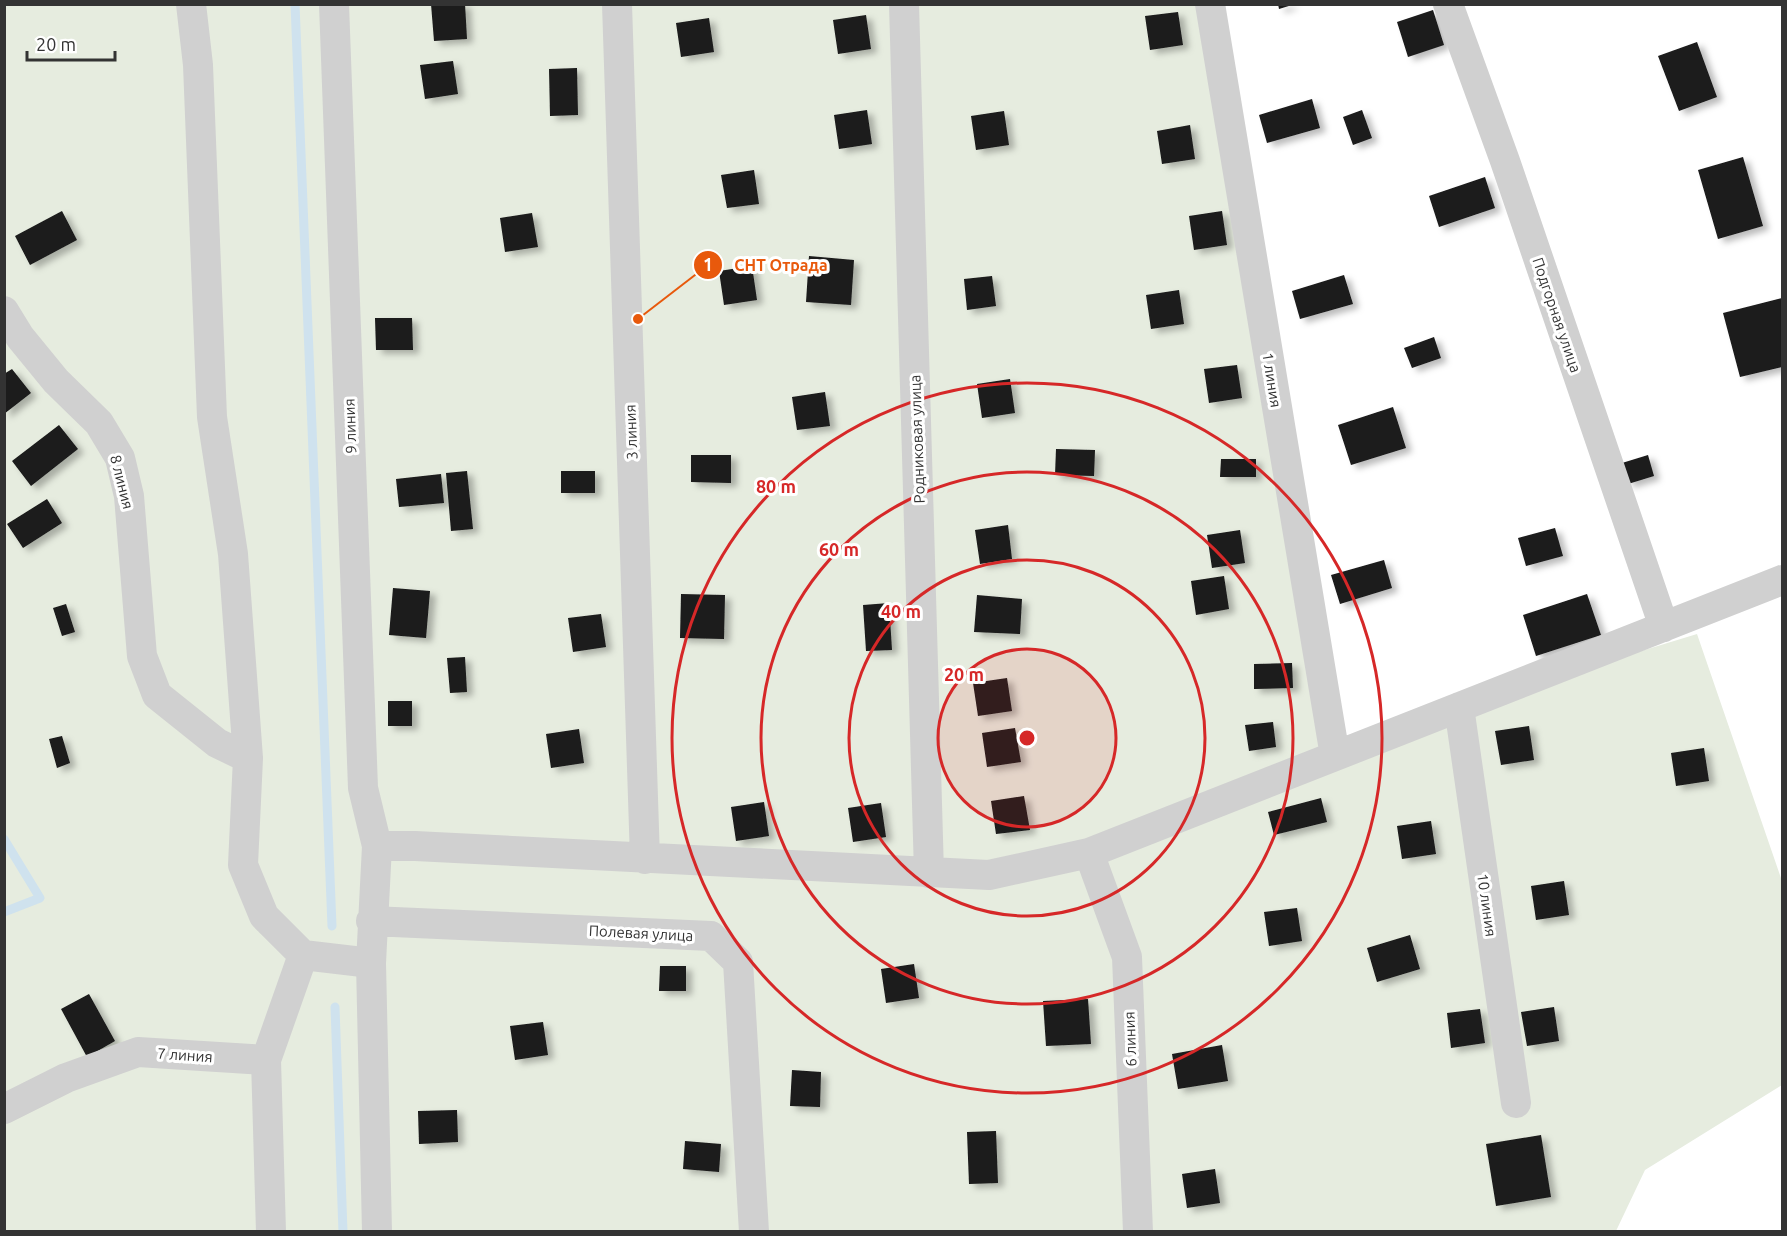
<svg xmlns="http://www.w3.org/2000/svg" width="1787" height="1236" font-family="Ubuntu,sans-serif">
<defs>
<filter id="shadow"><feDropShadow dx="6" dy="4" stdDeviation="3" flood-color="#0004"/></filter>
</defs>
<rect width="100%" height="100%" fill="#fff"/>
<!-- green -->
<path fill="#e6ecdf" d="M 5,5 L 1220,5 L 1339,743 L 1697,634 L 1782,881 L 1782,1085 L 1645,1170 L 1616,1231 L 5,1231 Z"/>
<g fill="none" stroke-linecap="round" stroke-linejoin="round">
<!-- stream -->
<path stroke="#cfe2ee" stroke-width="9" d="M 295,4 L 332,926
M 4,839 L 40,898 L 4,912
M 335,1007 L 343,1232"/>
</g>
<!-- building -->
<path fill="#1a1a1a" filter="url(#shadow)" d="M 431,4 L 465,4 L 467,39 L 434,41 Z
M 1278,4 L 1292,4 L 1292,5 L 1279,9 Z
M 1433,10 L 1444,45 L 1408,57 L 1397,22 Z
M 1178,12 L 1183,45 L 1150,50 L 1145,16 Z
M 866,15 L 871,49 L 838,54 L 833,20 Z
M 709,18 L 714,52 L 681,57 L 676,23 Z
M 1697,42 L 1717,97 L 1679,111 L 1658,56 Z
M 453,61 L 458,94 L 425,99 L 420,65 Z
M 577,68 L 578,115 L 550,116 L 549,69 Z
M 1312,99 L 1320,128 L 1267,143 L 1259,115 Z
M 867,110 L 872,144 L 839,149 L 834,115 Z
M 1362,110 L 1372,138 L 1353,145 L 1343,117 Z
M 1004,111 L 1009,145 L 976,150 L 971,116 Z
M 1190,125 L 1195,159 L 1162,164 L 1157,131 Z
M 1743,157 L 1763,226 L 1718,239 L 1698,170 Z
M 754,170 L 759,204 L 727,208 L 721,175 Z
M 1485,177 L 1495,208 L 1439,227 L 1429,196 Z
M 62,211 L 77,240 L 30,265 L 15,236 Z
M 1222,211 L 1227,245 L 1194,250 L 1189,216 Z
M 532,213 L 538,247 L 505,252 L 500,218 Z
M 809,256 L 854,260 L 851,305 L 806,302 Z
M 752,266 L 757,300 L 724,305 L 719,271 Z
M 1344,275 L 1353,304 L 1300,319 L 1292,291 Z
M 992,276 L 996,306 L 967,310 L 964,279 Z
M 1179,290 L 1184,324 L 1151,329 L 1146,295 Z
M 1782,298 L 1782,367 L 1740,377 L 1723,313 Z
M 375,318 L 412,318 L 413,350 L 376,350 Z
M 1434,337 L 1441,358 L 1412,368 L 1404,348 Z
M 1237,365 L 1242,398 L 1209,403 L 1204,369 Z
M 12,369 L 31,393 L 4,414 L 4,374 Z
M 1010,379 L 1015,413 L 982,418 L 977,384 Z
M 825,392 L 830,426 L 797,430 L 792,397 Z
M 1393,407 L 1406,448 L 1351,465 L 1338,425 Z
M 59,425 L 78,449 L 31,486 L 12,461 Z
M 1056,449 L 1095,450 L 1094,476 L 1055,475 Z
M 691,455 L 731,455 L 731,483 L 691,482 Z
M 1648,455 L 1654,476 L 1628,484 L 1622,463 Z
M 1221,459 L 1256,459 L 1256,477 L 1220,477 Z
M 467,471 L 473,529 L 451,531 L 446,473 Z
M 561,471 L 595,471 L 595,493 L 561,493 Z
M 441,474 L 444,503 L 399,507 L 396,479 Z
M 47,499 L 62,523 L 23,548 L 7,524 Z
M 1008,525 L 1012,559 L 980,564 L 975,530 Z
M 1555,528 L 1563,556 L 1526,566 L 1518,538 Z
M 1240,530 L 1245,563 L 1212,568 L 1207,535 Z
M 1384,560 L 1392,588 L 1340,604 L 1331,575 Z
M 1224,576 L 1229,609 L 1196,615 L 1191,581 Z
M 393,588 L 430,591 L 426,638 L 389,635 Z
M 681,594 L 725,595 L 724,639 L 680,638 Z
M 1587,594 L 1601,635 L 1536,656 L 1523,615 Z
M 977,595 L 1022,599 L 1020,634 L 974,632 Z
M 889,603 L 892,650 L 866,651 L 863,605 Z
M 66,604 L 75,632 L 62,636 L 53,608 Z
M 601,614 L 606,647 L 573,652 L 568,618 Z
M 465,657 L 467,692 L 450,693 L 447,658 Z
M 1292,663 L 1293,688 L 1254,689 L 1254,664 Z
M 1007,678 L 1012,711 L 978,716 L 973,683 Z
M 388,701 L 412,701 L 412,726 L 388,726 Z
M 1273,722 L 1276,747 L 1249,751 L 1245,725 Z
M 1529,726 L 1534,760 L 1501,765 L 1495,731 Z
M 1015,728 L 1021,762 L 987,767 L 982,733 Z
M 579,729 L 584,763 L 551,768 L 546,734 Z
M 62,736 L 70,763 L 57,768 L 49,739 Z
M 1704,748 L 1709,781 L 1676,786 L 1671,753 Z
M 1024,796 L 1030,830 L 996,834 L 991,801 Z
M 1321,798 L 1327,822 L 1274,835 L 1268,812 Z
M 764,802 L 769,836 L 736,841 L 731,807 Z
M 881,803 L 886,837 L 853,842 L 848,808 Z
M 1431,821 L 1436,854 L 1402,859 L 1397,826 Z
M 1564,881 L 1569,915 L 1536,920 L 1531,886 Z
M 1297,908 L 1302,941 L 1269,946 L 1264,912 Z
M 1410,935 L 1420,969 L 1377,982 L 1367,948 Z
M 914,964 L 919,998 L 886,1003 L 881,969 Z
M 660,966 L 686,966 L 686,991 L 659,991 Z
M 89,994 L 115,1041 L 87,1057 L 61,1009 Z
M 1088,999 L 1091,1044 L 1046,1046 L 1043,1001 Z
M 1554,1007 L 1559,1041 L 1527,1046 L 1521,1012 Z
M 1480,1009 L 1485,1043 L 1451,1048 L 1447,1013 Z
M 543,1022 L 548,1055 L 515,1060 L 510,1026 Z
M 1222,1045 L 1228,1081 L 1178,1089 L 1172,1054 Z
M 792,1070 L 821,1072 L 820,1107 L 790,1106 Z
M 457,1110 L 458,1142 L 419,1144 L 418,1111 Z
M 996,1131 L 998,1183 L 969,1184 L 967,1132 Z
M 1541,1135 L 1551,1197 L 1496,1206 L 1486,1144 Z
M 685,1141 L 721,1144 L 719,1172 L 683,1169 Z
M 1215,1169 L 1220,1203 L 1187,1208 L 1182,1174 Z"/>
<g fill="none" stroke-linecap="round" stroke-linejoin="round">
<!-- minor -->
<path stroke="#d0d0d0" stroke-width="30" d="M 191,4 L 198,65 L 212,417 L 233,554 L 248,758 L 243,865 L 264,916 L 303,955 L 371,963
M 334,4 L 363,788 L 377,846
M 617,4 L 645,859
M 904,4 L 929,873
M 1210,4 L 1335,756
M 1448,4 L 1505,161 L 1664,627
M 4,311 L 20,337 L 56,381 L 99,423 L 120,458 L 129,496 L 142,656 L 157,695 L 217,743 L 248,758
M 1459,707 L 1516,1103
M 1089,853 L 1127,957 L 1138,1232
M 371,921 L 711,936 L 738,962 L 754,1232
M 266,1060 L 271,1232
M 4,1109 L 66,1078 L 138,1052 L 266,1060 L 303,955
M 377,1232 L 371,963 L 377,846 L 415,846 L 989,875 L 1089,853 L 1782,580"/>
</g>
<!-- distance rings -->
<circle cx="1027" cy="738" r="89" fill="#d62828" fill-opacity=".12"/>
<g fill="none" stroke="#d62828" stroke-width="3">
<circle cx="1027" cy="738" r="89"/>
<circle cx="1027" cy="738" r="178"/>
<circle cx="1027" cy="738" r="266"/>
<circle cx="1027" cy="738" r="355"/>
</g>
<g text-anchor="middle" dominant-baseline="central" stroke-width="6" stroke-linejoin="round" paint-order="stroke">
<!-- street labels -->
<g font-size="15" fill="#333" stroke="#fff">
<text transform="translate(1557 315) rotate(71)">Подгорная улица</text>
<text transform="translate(1272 380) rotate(81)">1 линия</text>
<text transform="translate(350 426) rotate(-92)">9 линия</text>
<text transform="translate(631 432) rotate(-92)">3 линия</text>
<text transform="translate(917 439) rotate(-92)">Родниковая улица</text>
<text transform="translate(122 482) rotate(76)">8 линия</text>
<text transform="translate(1487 905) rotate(82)">10 линия</text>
<text transform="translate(641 933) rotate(3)">Полевая улица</text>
<text transform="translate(1130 1039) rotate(-92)">6 линия</text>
<text transform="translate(185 1055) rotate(4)">7 линия</text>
</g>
</g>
<circle cx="1027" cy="738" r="9" fill="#d62828" stroke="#fff" stroke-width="3"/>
<g font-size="18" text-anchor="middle" font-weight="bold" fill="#d62828" stroke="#fff" stroke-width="6" stroke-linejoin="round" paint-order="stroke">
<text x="776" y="493">80 m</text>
<text x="839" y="556">60 m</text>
<text x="901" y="618">40 m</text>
<text x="964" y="681">20 m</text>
</g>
<!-- callouts -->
<path fill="none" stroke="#e8590c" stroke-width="2" d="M638 319L708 265"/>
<g fill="#e8590c" stroke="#fff" stroke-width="2">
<circle cx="638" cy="319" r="6"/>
<circle cx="708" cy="265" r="15"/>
</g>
<g font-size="18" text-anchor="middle" font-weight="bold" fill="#fff">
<text x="708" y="271">1</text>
</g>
<g font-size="16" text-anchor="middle" font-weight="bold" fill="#e8590c" stroke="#fff" stroke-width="6" stroke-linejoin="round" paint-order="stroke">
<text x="781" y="271">СНТ Отрада</text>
</g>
<!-- border -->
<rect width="1787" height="1236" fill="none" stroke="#333333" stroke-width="12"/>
<!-- scale -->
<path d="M27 51v9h88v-9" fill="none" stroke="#333333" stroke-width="3"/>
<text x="36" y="51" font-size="18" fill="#333333" stroke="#ffffff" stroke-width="4.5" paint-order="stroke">20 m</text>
</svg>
